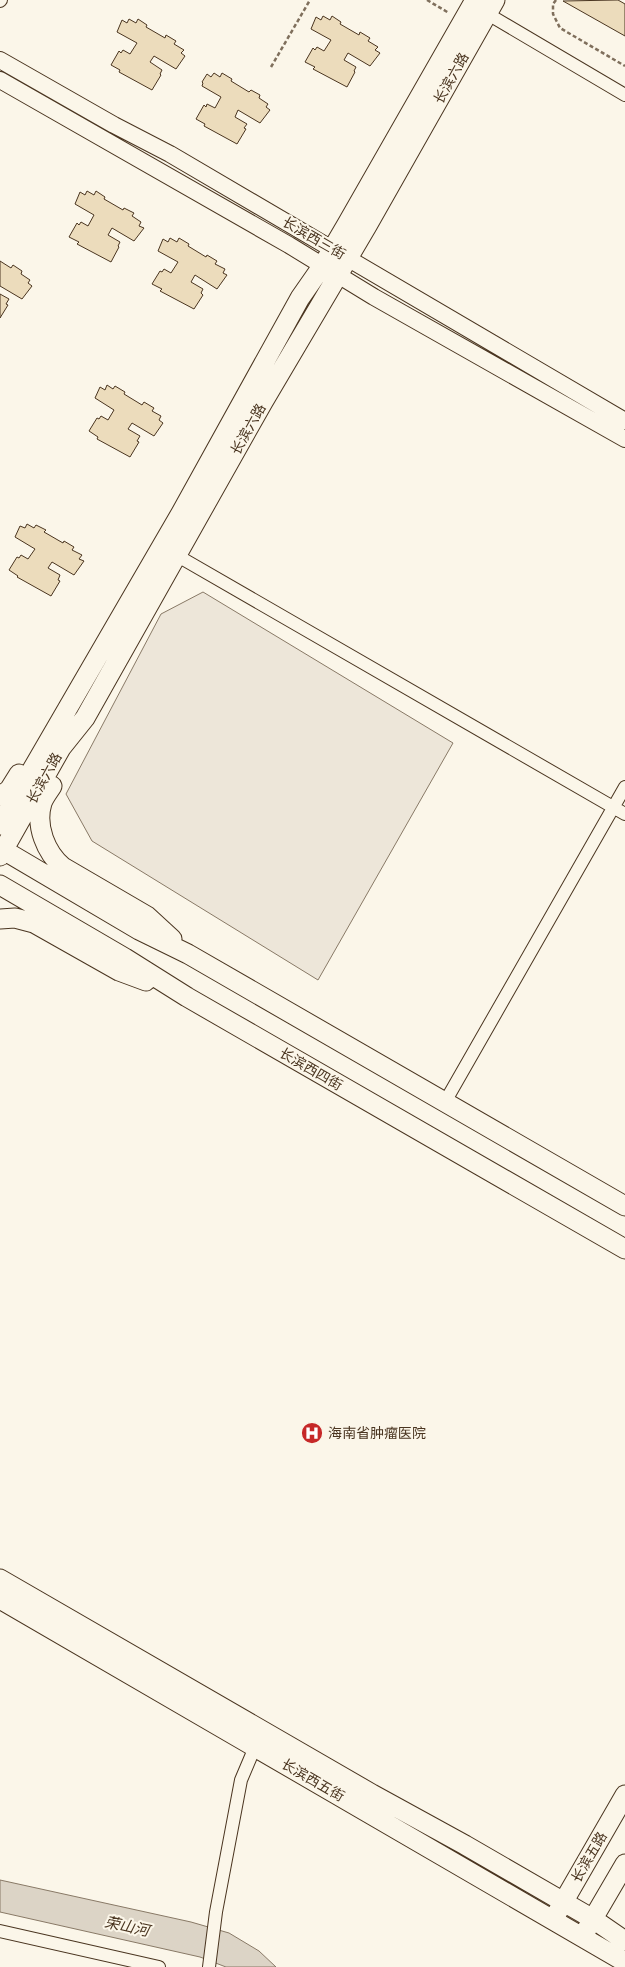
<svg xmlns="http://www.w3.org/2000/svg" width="625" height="1967" font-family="Mulish,'Noto Sans SC',sans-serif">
<rect width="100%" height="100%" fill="#fbf6e9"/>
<!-- green -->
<path fill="#ede6d9" stroke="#887966" d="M 203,592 L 453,743 L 318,980 L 92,841 L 66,794 L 161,614 Z"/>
<!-- water -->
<path fill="#dcd4c6" stroke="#887966" d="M 0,1880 L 191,1922 L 229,1933 L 259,1951 L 276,1967 L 226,1967 L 200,1957 L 0,1912 Z"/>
<!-- building -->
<path fill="#ecdcbc" stroke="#4a3520" d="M 618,0 L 625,4 L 625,36 L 563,1 Z
M 323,16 L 330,20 L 332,16 L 341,22 L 340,24 L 359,35 L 360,32 L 370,38 L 368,41 L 378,47 L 375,50 L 380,53 L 370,66 L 348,53 L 344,60 L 356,67 L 354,71 L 355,72 L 347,87 L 313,69 L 315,67 L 305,62 L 313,48 L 315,50 L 317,47 L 324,51 L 331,40 L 311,29 L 316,17 L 321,20 Z
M 129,19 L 136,23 L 138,19 L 147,25 L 146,27 L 165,38 L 166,35 L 176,41 L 174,44 L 184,50 L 181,53 L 185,56 L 176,69 L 154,56 L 150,62 L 162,70 L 160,74 L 161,75 L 152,90 L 119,72 L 120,70 L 111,65 L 119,51 L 121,53 L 123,50 L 130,54 L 137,43 L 117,32 L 122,20 L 127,23 Z
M 214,73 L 220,77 L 222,73 L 232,79 L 231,81 L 249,92 L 251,90 L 260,95 L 259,98 L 268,104 L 266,107 L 270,110 L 260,123 L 238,110 L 235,117 L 247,124 L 244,128 L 246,129 L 237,144 L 204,126 L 205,124 L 196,119 L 204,105 L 206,107 L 207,104 L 215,108 L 221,97 L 202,86 L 203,83 L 202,82 L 207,74 L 211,77 Z
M 87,191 L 94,195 L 96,191 L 105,197 L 104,199 L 123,210 L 124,208 L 134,213 L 132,216 L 141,222 L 139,226 L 144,228 L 134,241 L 112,228 L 108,235 L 120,242 L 118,246 L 119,247 L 111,262 L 77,244 L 79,242 L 69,237 L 77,223 L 79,225 L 81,222 L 88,226 L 94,215 L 75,204 L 80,192 L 85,195 Z
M 170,238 L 177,242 L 179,238 L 189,244 L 188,246 L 206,257 L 207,255 L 217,261 L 215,264 L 225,269 L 223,273 L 227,275 L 217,289 L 195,275 L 191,282 L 203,289 L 201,293 L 203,295 L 194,309 L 160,291 L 162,289 L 152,284 L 160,271 L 162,272 L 164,269 L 171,273 L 178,262 L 158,251 L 163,239 L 168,242 Z
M 0,261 L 11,268 L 13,265 L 22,271 L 21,274 L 30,280 L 28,283 L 32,286 L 22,299 L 0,286 Z
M 0,294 L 9,299 L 6,304 L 8,305 L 0,318 Z
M 107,385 L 113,389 L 115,386 L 125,392 L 124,394 L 142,405 L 144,402 L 154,408 L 152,411 L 161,416 L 159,420 L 163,423 L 154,436 L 132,423 L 128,429 L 140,436 L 137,441 L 139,442 L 130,457 L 97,439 L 98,437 L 89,431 L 97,418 L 99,419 L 101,416 L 108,420 L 114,410 L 95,398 L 100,387 L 105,390 Z
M 27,524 L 34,528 L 36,525 L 46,530 L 44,532 L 63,543 L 64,541 L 74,547 L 72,550 L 82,555 L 79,559 L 84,561 L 74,575 L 52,562 L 48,568 L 60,575 L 58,580 L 60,581 L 51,596 L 17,577 L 18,576 L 9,570 L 17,557 L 19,558 L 21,555 L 28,559 L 35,549 L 15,537 L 20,526 L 25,528 Z"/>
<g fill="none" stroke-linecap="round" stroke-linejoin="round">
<!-- minor casing -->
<g stroke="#4a3520" stroke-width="14">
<path id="minor" d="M 0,1 L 1,0
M 481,10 L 625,95
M 176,555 L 625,814
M 445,1102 L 625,787
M 0,1931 L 159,1967
M 209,1967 L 216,1912 L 241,1780 L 255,1747"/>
</g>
<!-- tertiary casing -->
<g stroke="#4a3520" stroke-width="18">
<path id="tertiary" d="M 0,60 L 114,125 L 170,154 L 625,421
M 0,80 L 289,245 L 374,297 L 625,439"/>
</g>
<!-- secondary casing -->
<g stroke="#4a3520" stroke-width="21">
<path id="secondary" d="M 52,786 C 49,791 44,797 42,803 C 35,826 46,853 63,867 L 147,916 L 172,939
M 0,796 L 9,790 L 19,774
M 0,825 L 181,513 L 300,298 L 323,265 L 347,224 L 475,0
M 0,848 L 139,930 L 188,954 L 625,1206
M 0,856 L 61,748 L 85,718 L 263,402 L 367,226 L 495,0
M 0,885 L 125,958 L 187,997 L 625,1249
M 0,919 L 15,918 L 34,923 L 119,971 L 146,981
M 0,1579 L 372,1794 L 465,1845 L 593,1919 L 625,1941
M 0,1599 L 625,1962
M 557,1913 L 625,1795
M 587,1929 L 625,1864"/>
</g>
<!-- path -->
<path stroke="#7f6f5c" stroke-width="2.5" stroke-dasharray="4 2.5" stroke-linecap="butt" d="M 427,0 L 449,13
M 556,0 L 553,4 L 553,14 L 560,28 L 625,66
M 271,67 L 310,0"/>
<!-- minor -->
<use href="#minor" stroke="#fbf6e9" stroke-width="12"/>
<!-- tertiary -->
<use href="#tertiary" stroke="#fbf6e9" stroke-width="16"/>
<!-- secondary -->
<use href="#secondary" stroke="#fbf6e9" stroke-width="19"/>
</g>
<!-- icons -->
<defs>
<g id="hospital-disc" transform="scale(1.125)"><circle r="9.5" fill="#c62828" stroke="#fbf6e9"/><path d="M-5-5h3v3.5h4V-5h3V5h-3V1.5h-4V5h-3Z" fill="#fff"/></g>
</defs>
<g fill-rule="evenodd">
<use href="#hospital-disc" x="312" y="1433"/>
</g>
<g text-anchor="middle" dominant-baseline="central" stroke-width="4" stroke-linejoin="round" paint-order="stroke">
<!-- street labels -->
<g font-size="14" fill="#4a3520" stroke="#fbf6e9">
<text transform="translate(451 78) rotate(-61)">长滨六路</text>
<text transform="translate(314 238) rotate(30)">长滨西三街</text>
<text transform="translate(248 429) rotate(-61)">长滨六路</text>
<text transform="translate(44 778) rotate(-61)">长滨六路</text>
<text transform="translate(311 1069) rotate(30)">长滨西四街</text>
<text transform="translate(313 1780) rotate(30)">长滨西五街</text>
<text transform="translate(589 1857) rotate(-60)">长滨五路</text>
</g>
<!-- poi labels -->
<g font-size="14" fill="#4a3520" stroke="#fbf6e9" text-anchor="start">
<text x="328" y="1433">海南省肿瘤医院</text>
</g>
<!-- water labels -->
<g font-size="15" font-style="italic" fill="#4a3520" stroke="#fbf6e9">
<text transform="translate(127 1926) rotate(12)">荣山河</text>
</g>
</g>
</svg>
